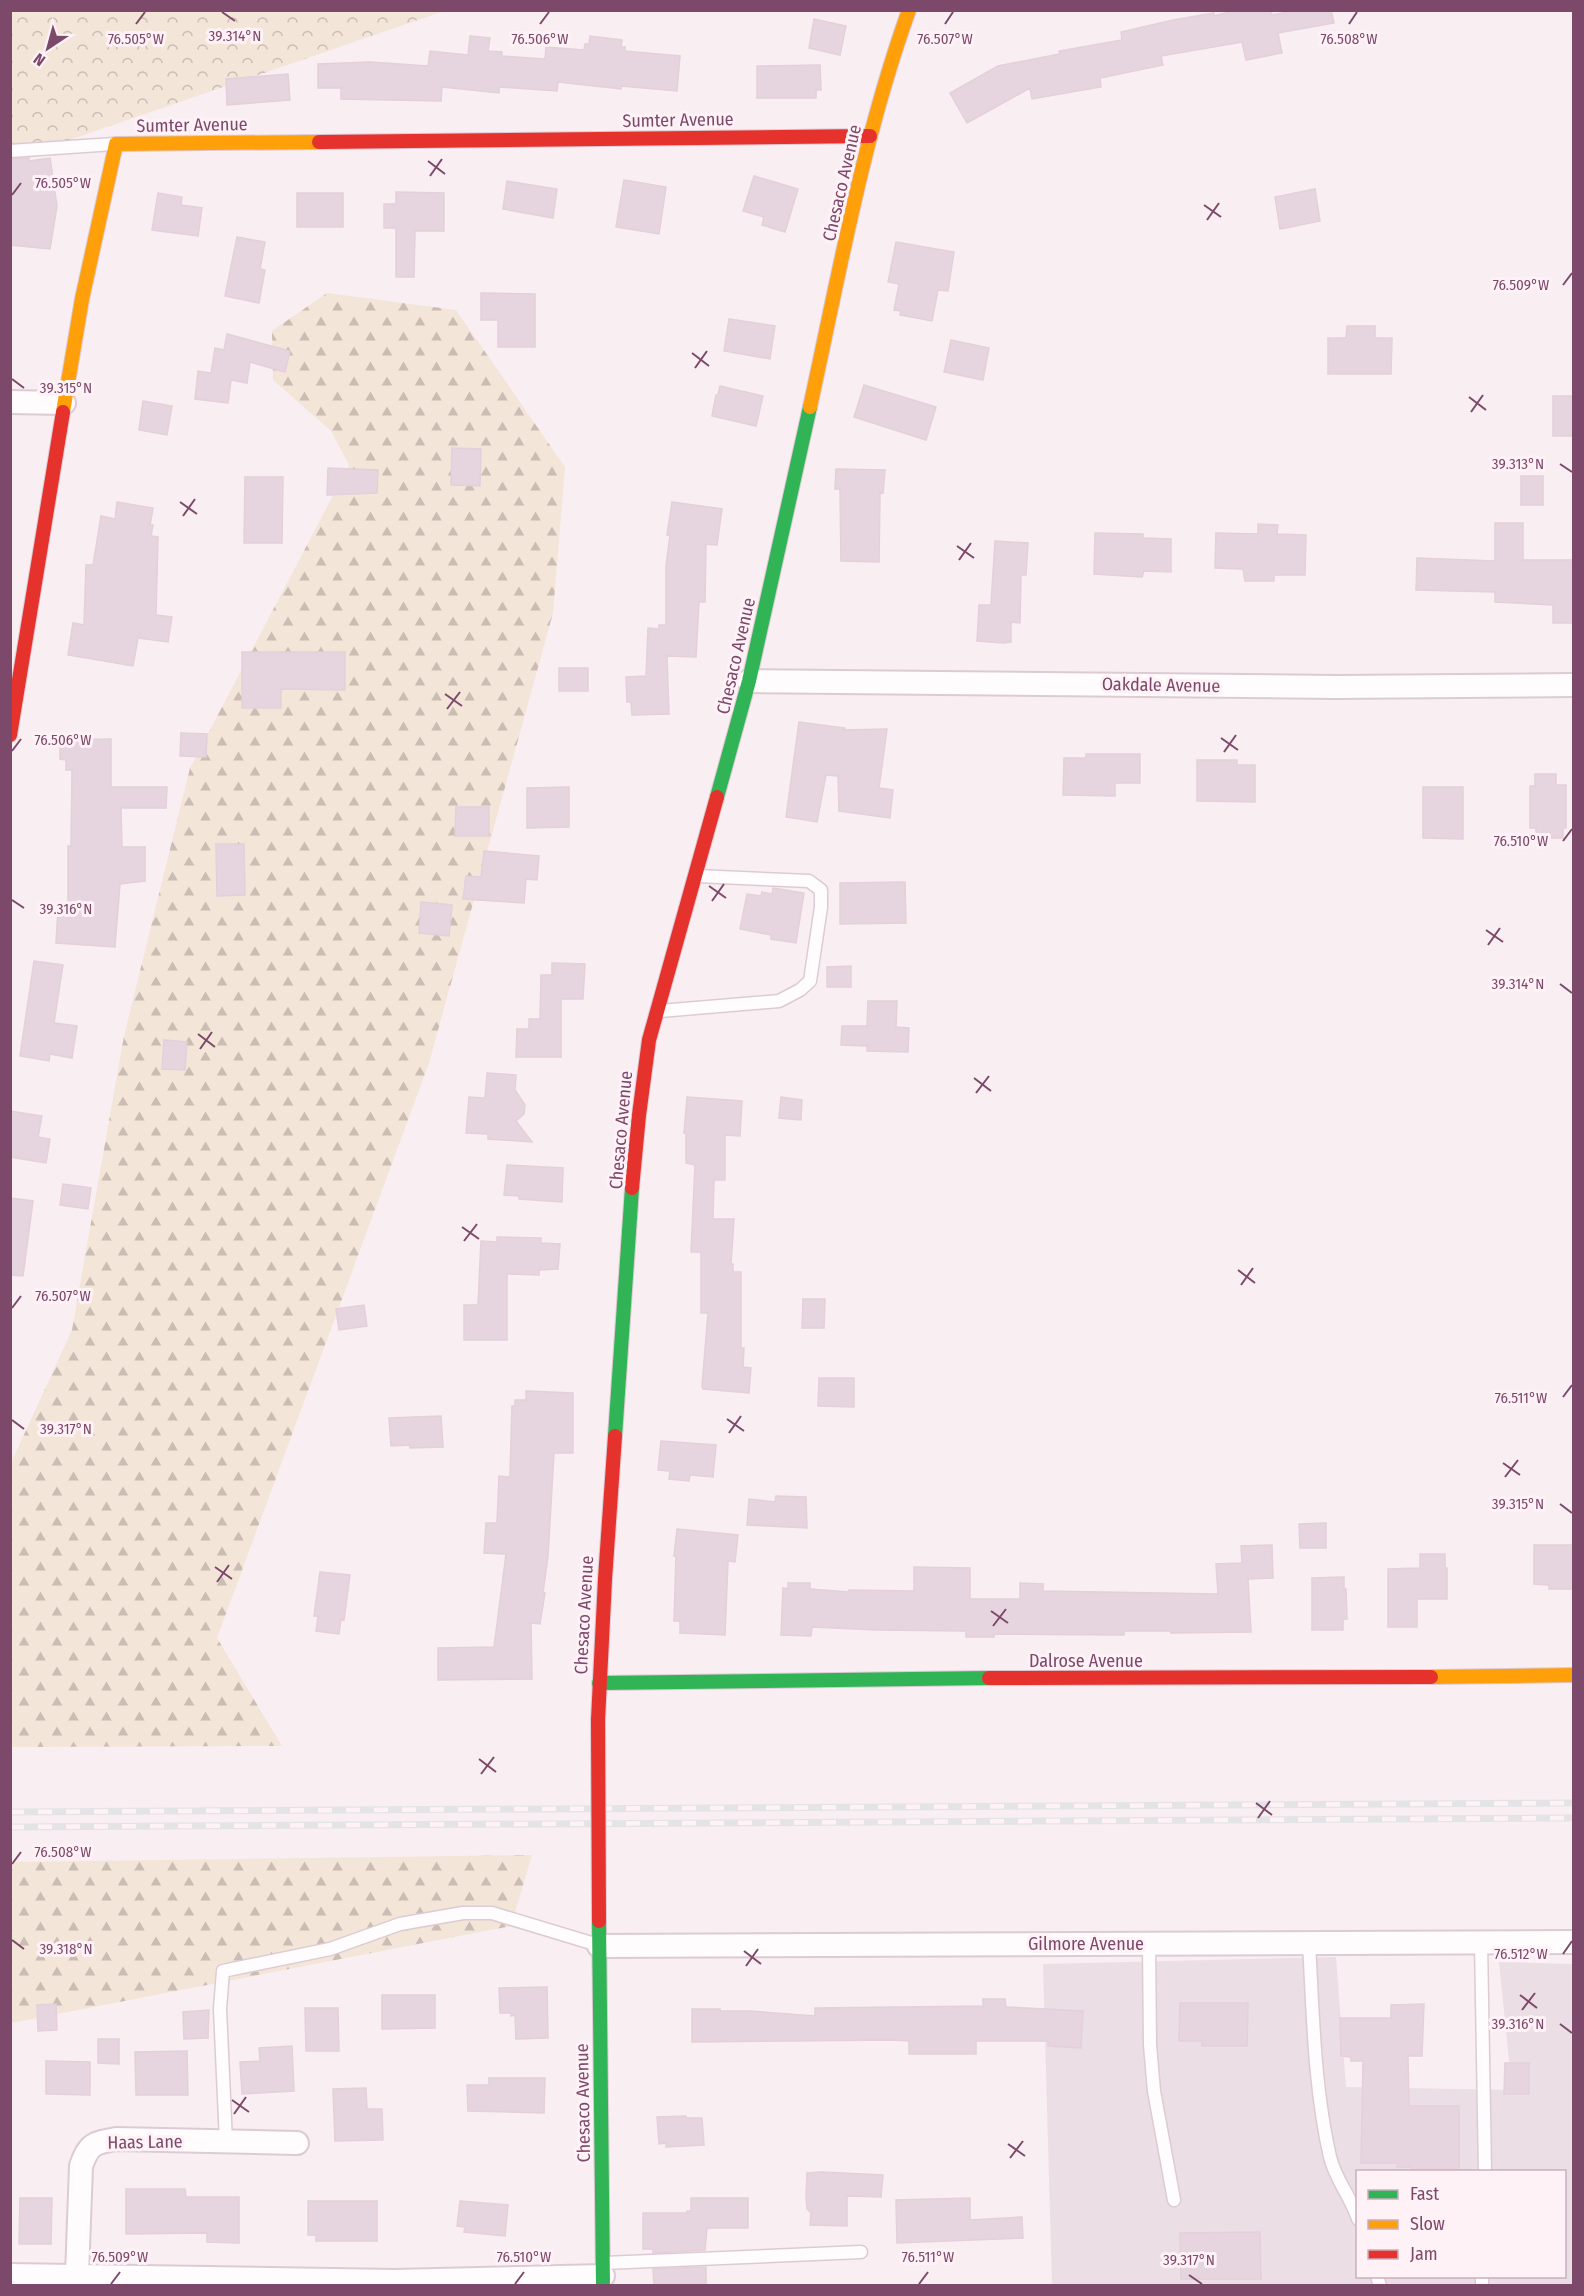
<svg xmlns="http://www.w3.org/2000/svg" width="1584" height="2296" font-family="'Fira Sans Condensed',sans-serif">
<defs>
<pattern id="forest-firs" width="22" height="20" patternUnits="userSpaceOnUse" patternTransform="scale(1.5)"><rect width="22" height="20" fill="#f4e5d9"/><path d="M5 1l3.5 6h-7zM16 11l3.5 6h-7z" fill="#cbbcb4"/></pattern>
<pattern id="park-crowns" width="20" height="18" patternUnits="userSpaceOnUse" patternTransform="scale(1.5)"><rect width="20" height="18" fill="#f4e5d9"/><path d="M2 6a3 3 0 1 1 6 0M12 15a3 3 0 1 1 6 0" fill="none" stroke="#cbbcb4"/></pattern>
</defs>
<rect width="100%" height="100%" fill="#f9eef2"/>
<!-- industrial -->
<path fill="#ecdee5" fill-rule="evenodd" d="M 1336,1957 L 1346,2087 L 1512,2090 L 1499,1962 L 1573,1964 L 1573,2285 L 1052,2285 L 1043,1964 ZM 1358,2172 L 1564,2172 L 1564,2276 L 1358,2276 Z"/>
<!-- forest -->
<path fill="url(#forest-firs)" d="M 327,293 L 456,310 L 565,467 L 553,613 L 429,1063 L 217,1638 L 282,1746 L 11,1747 L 11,1463 L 72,1330 L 124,1036 L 190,768 L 349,465 L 331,431 L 273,380 L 272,331 Z
M 532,1855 L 511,1926 L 11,2023 L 10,1862 Z"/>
<!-- park -->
<path fill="url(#park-crowns)" d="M 11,10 L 444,11 L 11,160 Z"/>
<!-- building -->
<path fill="#e6d5df" stroke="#e4cfda" stroke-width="1.5" d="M 1237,10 L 1271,10 L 1272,15 L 1298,10 L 1331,10 L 1334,23 L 1278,33 L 1282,53 L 1246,60 L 1242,42 L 1161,56 L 1163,65 L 1100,78 L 1101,87 L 1032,99 L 1030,88 L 967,123 L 950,93 L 998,66 L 1060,54 L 1059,51 L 1122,40 L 1121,32 L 1173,20 L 1214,13 L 1214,16 Z
M 814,19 L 846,26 L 840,55 L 809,48 Z
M 470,36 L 490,38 L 488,51 L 502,52 L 502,56 L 545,59 L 546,47 L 584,50 L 585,44 L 589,44 L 590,36 L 622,40 L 621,47 L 625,47 L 625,51 L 680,56 L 677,91 L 621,86 L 621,89 L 558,82 L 557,91 L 499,87 L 499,93 L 442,87 L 441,101 L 341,99 L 341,88 L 318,88 L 318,64 L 370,62 L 428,66 L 430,51 L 468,55 Z
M 820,65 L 821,90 L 816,90 L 816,98 L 757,98 L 757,66 Z
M 288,74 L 290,100 L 227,105 L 226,79 Z
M 29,158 L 29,161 L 50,158 L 57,206 L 50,249 L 10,245 L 10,159 Z
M 754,176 L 798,189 L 785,232 L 762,225 L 764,217 L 743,211 Z
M 624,180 L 666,187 L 659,234 L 616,227 Z
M 507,181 L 557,189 L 553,218 L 503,209 Z
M 1315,189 L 1320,221 L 1280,229 L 1275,197 Z
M 396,192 L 444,193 L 444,231 L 415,231 L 414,277 L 396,277 L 396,228 L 384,228 L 384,204 L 396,204 Z
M 158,193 L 182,197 L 181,205 L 202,208 L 198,236 L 152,230 Z
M 297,193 L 343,193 L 343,227 L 297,227 Z
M 237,237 L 265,242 L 260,269 L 265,270 L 259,303 L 225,296 Z
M 896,242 L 954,252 L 948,291 L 938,290 L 932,321 L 900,315 L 901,311 L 894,310 L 899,284 L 888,282 Z
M 481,293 L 535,294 L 535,347 L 498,347 L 498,320 L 481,320 Z
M 729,319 L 775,326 L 770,359 L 724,351 Z
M 1347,326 L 1375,326 L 1375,338 L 1392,338 L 1391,374 L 1328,374 L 1328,338 L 1346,338 Z
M 227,334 L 290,351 L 285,372 L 250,362 L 247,383 L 231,380 L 228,403 L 195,399 L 198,371 L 211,373 L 215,348 L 224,350 Z
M 951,340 L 989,348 L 983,380 L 944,372 Z
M 864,385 L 936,407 L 926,440 L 854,417 Z
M 720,386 L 763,396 L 756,426 L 712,416 L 716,395 L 718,395 Z
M 1553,396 L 1574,396 L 1574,436 L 1553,436 Z
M 143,401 L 172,406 L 167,435 L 139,430 Z
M 452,448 L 481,449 L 480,486 L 451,485 Z
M 328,468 L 378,470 L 377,493 L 327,495 Z
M 836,469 L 885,470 L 883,493 L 880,492 L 879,562 L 841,561 L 840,489 L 835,489 Z
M 1521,476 L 1543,476 L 1543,505 L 1521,505 Z
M 245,477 L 283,477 L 282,543 L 244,543 Z
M 117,502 L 153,508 L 150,525 L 153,525 L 151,536 L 158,537 L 156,615 L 172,617 L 168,642 L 138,638 L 133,666 L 68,655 L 73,623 L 84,625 L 86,565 L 93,565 L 101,516 L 115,519 Z
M 672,502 L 722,509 L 717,545 L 706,544 L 705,602 L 699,602 L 696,657 L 667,656 L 669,714 L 632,715 L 631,702 L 627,702 L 626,677 L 646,676 L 648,628 L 659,629 L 659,625 L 666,625 L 666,566 L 670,535 L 667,535 Z
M 1495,523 L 1523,523 L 1523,560 L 1574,560 L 1574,623 L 1553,623 L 1553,605 L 1495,602 L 1495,592 L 1416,590 L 1417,558 L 1495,561 Z
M 1258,524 L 1278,525 L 1277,534 L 1306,535 L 1305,575 L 1274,575 L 1274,581 L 1245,581 L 1243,569 L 1215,568 L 1216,533 L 1258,534 Z
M 1095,533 L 1143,534 L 1143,538 L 1171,539 L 1171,572 L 1144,571 L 1142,577 L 1094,574 Z
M 995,541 L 1028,543 L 1026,575 L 1021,575 L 1020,623 L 1011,622 L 1011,642 L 1004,643 L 977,641 L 979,605 L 991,605 Z
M 242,652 L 345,652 L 345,690 L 281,689 L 281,708 L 242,708 Z
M 559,668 L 588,668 L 588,691 L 559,691 Z
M 799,722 L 845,728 L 844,730 L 887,729 L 879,788 L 893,790 L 890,818 L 839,811 L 838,776 L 826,775 L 817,822 L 786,817 Z
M 181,733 L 207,734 L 206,757 L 180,756 Z
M 111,739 L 111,787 L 167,787 L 166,808 L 121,808 L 122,847 L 145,847 L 145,881 L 120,884 L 115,947 L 56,943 L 58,909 L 68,910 L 68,846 L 71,846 L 72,770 L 66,770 L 66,760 L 60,759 L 60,740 Z
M 1086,754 L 1140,754 L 1140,783 L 1115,783 L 1115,796 L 1063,795 L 1064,758 L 1086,758 Z
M 1197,760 L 1237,760 L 1237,765 L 1255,765 L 1255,802 L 1197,801 Z
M 1535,774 L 1556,774 L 1556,785 L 1566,785 L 1566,828 L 1563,828 L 1563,838 L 1536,838 L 1536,828 L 1530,828 L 1530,786 L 1535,786 Z
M 569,787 L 569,827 L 527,828 L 527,788 Z
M 1423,787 L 1463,787 L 1463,839 L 1423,838 Z
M 456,807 L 489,807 L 489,836 L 455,836 Z
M 216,844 L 244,844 L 245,895 L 217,896 Z
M 484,851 L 539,856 L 537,880 L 526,879 L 524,903 L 463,899 L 466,876 L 481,877 Z
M 905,882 L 906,923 L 840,924 L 840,883 Z
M 773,888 L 804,893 L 796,943 L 771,939 L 771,935 L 740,929 L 747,894 L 761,896 L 762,892 L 772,894 Z
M 421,902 L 452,905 L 449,936 L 419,933 Z
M 34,961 L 63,965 L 54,1023 L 77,1026 L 72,1058 L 50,1054 L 49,1061 L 20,1056 Z
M 552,963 L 585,964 L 583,999 L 561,999 L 561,1057 L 516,1057 L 517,1029 L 529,1029 L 529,1019 L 540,1019 L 541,975 L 552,975 Z
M 851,966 L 851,987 L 827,987 L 827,967 Z
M 868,1001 L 897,1001 L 896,1027 L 909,1028 L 908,1052 L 867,1051 L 867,1046 L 841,1045 L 842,1026 L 867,1026 Z
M 164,1040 L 187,1042 L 185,1070 L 162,1069 Z
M 487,1073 L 516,1075 L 515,1090 L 525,1105 L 524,1114 L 516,1121 L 532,1142 L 488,1139 L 488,1134 L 466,1133 L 469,1097 L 485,1098 Z
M 687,1097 L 742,1101 L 740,1136 L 725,1135 L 725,1180 L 714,1180 L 713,1219 L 734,1219 L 731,1264 L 733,1264 L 733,1272 L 741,1272 L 741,1348 L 744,1348 L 743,1367 L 751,1368 L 749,1393 L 703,1389 L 702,1386 L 708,1313 L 701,1313 L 701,1252 L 691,1252 L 695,1165 L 686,1163 L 686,1133 L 684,1133 Z
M 781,1097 L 802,1100 L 801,1120 L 779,1118 Z
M 10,1111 L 42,1116 L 38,1137 L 50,1139 L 46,1163 L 10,1157 Z
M 507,1165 L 563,1168 L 562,1202 L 519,1199 L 519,1196 L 504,1195 Z
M 63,1184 L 91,1188 L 88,1209 L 60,1205 Z
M 10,1198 L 33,1201 L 23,1276 L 10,1275 Z
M 497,1237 L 541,1238 L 541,1243 L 560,1244 L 558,1269 L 539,1270 L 539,1275 L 507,1274 L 507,1340 L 464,1340 L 464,1305 L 478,1305 L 481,1241 L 497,1242 Z
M 803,1299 L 825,1299 L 824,1328 L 802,1328 Z
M 364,1305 L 367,1326 L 339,1330 L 336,1309 Z
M 819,1378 L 854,1378 L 854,1407 L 818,1406 Z
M 526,1391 L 573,1393 L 573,1453 L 554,1453 L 548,1556 L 543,1593 L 545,1593 L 540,1624 L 531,1623 L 532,1679 L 438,1680 L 438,1648 L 494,1647 L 506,1554 L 484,1553 L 486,1523 L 497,1523 L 499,1476 L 509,1477 L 510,1475 L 512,1406 L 515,1406 L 515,1400 L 526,1400 Z
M 441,1416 L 443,1447 L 410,1448 L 410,1445 L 391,1446 L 389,1418 Z
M 661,1441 L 716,1445 L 713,1477 L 690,1475 L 689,1481 L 669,1479 L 670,1471 L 658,1470 Z
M 776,1496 L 806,1497 L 807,1528 L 747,1525 L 749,1499 L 775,1502 Z
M 1326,1523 L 1326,1548 L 1300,1548 L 1299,1524 Z
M 677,1529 L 738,1535 L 735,1562 L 728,1561 L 725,1635 L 680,1633 L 680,1621 L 674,1621 L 676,1556 L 674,1556 Z
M 1272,1545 L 1273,1578 L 1248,1579 L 1251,1632 L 1171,1633 L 1171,1631 L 1124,1631 L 1124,1635 L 994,1634 L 994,1637 L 966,1637 L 966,1631 L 877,1630 L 812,1627 L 811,1636 L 781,1635 L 783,1588 L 788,1589 L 788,1583 L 810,1583 L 810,1589 L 849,1592 L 849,1590 L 914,1591 L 914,1567 L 970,1568 L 970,1599 L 1020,1599 L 1020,1583 L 1043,1584 L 1043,1591 L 1218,1594 L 1216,1564 L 1242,1563 L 1241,1546 Z
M 1534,1545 L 1574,1545 L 1574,1589 L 1549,1589 L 1549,1585 L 1534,1584 Z
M 1420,1554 L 1445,1554 L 1445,1568 L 1447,1568 L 1447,1599 L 1417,1599 L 1417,1627 L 1388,1627 L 1388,1569 L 1420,1568 Z
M 320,1572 L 350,1575 L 344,1620 L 341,1619 L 339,1634 L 316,1631 L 318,1616 L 314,1616 Z
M 1344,1577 L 1344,1589 L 1346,1589 L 1347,1619 L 1343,1619 L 1343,1630 L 1312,1630 L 1312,1578 Z
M 547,1987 L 548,2038 L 516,2039 L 515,2015 L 511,2016 L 511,2013 L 500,2013 L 499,1988 Z
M 382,1995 L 435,1995 L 435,2028 L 382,2029 Z
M 983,1999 L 1005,1999 L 1006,2007 L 1083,2011 L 1081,2048 L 1048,2046 L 1048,2041 L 976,2041 L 976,2054 L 909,2054 L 909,2041 L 894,2040 L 692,2042 L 692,2009 L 720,2009 L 720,2011 L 750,2011 L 815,2016 L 815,2008 L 983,2006 Z
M 1180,2003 L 1248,2003 L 1247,2046 L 1202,2046 L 1202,2041 L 1179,2041 Z
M 56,2004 L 57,2030 L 38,2031 L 37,2005 Z
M 1424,2004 L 1422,2056 L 1408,2056 L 1409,2106 L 1459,2106 L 1459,2172 L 1411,2172 L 1411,2167 L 1397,2167 L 1398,2163 L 1361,2163 L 1363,2061 L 1351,2061 L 1351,2057 L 1341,2056 L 1340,2018 L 1391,2018 L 1391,2005 Z
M 305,2008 L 338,2008 L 339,2051 L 306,2051 Z
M 209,2010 L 208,2038 L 184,2039 L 183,2012 Z
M 98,2039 L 119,2039 L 119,2064 L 98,2063 Z
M 292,2046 L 294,2091 L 242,2094 L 240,2062 L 260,2061 L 259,2048 Z
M 187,2051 L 188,2095 L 136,2095 L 135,2052 Z
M 46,2061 L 90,2062 L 90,2095 L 46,2094 Z
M 1505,2063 L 1529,2063 L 1529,2094 L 1504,2094 Z
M 489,2078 L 545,2078 L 544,2113 L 468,2111 L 467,2085 L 489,2085 Z
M 366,2088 L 367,2109 L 382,2109 L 383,2140 L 335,2141 L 333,2089 Z
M 686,2116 L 687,2118 L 702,2118 L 704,2145 L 666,2147 L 666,2143 L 659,2144 L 657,2117 Z
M 821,2172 L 883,2175 L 881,2197 L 847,2196 L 847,2226 L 810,2225 L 811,2213 L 807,2209 L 806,2196 L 807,2173 Z
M 126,2189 L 185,2189 L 186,2197 L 239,2197 L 239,2243 L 207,2242 L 207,2233 L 126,2234 Z
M 20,2198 L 52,2198 L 51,2244 L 19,2244 Z
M 691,2198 L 748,2198 L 748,2228 L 707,2228 L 705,2250 L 653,2253 L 653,2249 L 643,2249 L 643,2213 L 687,2213 L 687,2211 L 691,2211 Z
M 970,2198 L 970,2220 L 1022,2217 L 1023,2238 L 897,2243 L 896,2200 Z
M 308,2201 L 377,2201 L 377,2241 L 316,2241 L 316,2235 L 308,2235 Z
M 460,2201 L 508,2205 L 505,2236 L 464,2232 L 465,2227 L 457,2226 Z
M 1260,2232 L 1261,2279 L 1181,2279 L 1180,2233 Z
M 706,2267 L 706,2286 L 654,2286 L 653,2269 Z"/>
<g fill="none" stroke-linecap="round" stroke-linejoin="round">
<!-- lane casing -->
<g stroke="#ddcbd4" stroke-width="15">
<path id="lane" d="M 10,151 L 114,144
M 660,1011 L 779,1001 L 800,990 L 810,981 L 821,907 L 821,890 L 809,881 L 697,876
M 1481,1942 L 1485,2172
M 1149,1943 L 1150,2045 L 1154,2091 L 1174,2200
M 1309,1943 C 1313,2014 1314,2087 1330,2157 C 1335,2179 1351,2197 1358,2219
M 226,2142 L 220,2009 L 223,1971 L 330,1949 L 400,1924 L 463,1913 L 492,1913 L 598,1945
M 604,2263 L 861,2252
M 1377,2276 L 1380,2286
M 1482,2286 L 1482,2276"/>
</g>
<!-- street casing -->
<g stroke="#ddcbd4" stroke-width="26">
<path id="street" d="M 10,402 L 64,403
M 749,681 L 1336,687 L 1574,685
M 599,1946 L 1574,1942
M 10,2275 L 395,2281 L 603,2276
M 77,2275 L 81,2166 C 89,2144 93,2143 116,2139 L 297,2143"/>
</g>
<!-- fast casing -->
<g stroke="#dcc9d3" stroke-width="16">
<path id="fast" d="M 717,797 L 749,681 L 810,407
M 615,1436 L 632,1188
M 599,1683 L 989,1678
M 599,1921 L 603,2286"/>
</g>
<!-- slow casing -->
<g stroke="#dcc9d3" stroke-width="16">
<path id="slow" d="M 810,407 C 839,274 863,138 909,10
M 63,412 L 82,299 L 116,144 L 319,142
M 1431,1677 L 1574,1675"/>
</g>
<!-- jam casing -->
<g stroke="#dcc9d3" stroke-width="16">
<path id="jam" d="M 319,142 L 870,136
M 10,735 L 63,412
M 632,1188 L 639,1115 L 649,1040 L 717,797
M 989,1678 L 1431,1677
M 598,1720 L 605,1579 L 615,1436"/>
</g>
<!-- lane -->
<use href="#lane" stroke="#fefcfd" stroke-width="12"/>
<!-- street -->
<use href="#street" stroke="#fefcfd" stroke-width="22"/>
<!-- fast -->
<use href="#fast" stroke="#30b455" stroke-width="14"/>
<!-- slow -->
<use href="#slow" stroke="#ff9f0a" stroke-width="14"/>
<!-- jam -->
<use href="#jam" stroke="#e5322d" stroke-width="14"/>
<!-- rail casing -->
<g stroke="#e4e4e7" stroke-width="7">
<path id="rail" d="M 10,1812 L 1574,1803
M 10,1827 L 1574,1818"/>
</g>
<!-- rail -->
<use href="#rail" stroke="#fff2f7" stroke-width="4.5" stroke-dasharray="14" stroke-linecap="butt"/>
<!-- jam-bridge casing -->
<g stroke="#dcc9d3" stroke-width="16" stroke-linecap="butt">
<path id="jam-bridge" d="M 598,1720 L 599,1921"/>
</g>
<!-- jam-bridge -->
<use href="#jam-bridge" stroke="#e5322d" stroke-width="14"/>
</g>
<!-- ticks -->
<path fill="none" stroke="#7d496a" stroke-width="2" d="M 222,12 L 235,21M 136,24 L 145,12M 540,24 L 549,12M 945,24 L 953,12M 1349,24 L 1357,12M 428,161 L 445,174M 430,176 L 442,159M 12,195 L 21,183M 1204,205 L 1221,217M 1207,220 L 1219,203M 1563,285 L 1572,273M 692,353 L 709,366M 695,368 L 707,351M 12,379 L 24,388M 1469,397 L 1486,410M 1471,412 L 1483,395M 1560,464 L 1572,472M 180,502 L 197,514M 183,516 L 195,499M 957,546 L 974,558M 959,560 L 971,543M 445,694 L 462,706M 447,709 L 460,692M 1221,738 L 1238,750M 12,751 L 21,739M 1224,752 L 1236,735M 1563,841 L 1572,829M 709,886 L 726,898M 12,900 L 24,908M 712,901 L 724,884M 1486,930 L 1503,942M 1488,945 L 1500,928M 1560,984 L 1572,993M 198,1034 L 215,1047M 200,1049 L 212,1032M 974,1078 L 991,1091M 976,1093 L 989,1076M 462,1227 L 479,1239M 464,1241 L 477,1224M 1238,1270 L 1255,1283M 1241,1285 L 1253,1268M 12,1308 L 21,1296M 1563,1397 L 1572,1385M 727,1419 L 744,1431M 12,1420 L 24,1429M 729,1433 L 741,1416M 1503,1463 L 1520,1475M 1505,1477 L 1518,1460M 1560,1504 L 1572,1513M 215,1567 L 232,1579M 217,1582 L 229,1565M 991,1611 L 1008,1623M 993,1626 L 1006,1609M 479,1759 L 496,1772M 481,1774 L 494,1757M 1256,1803 L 1272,1815M 1258,1818 L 1270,1801M 12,1864 L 21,1852M 12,1940 L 24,1949M 744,1951 L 761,1964M 1563,1954 L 1572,1941M 746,1966 L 758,1949M 1520,1995 L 1537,2008M 1522,2010 L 1535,1993M 1560,2024 L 1572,2033M 232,2100 L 249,2112M 234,2114 L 246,2097M 1008,2144 L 1025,2156M 1010,2158 L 1023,2141M 1189,2275 L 1202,2284M 111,2284 L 120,2272M 515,2284 L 524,2272M 919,2284 L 928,2272"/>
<g text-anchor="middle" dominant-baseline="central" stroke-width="6" stroke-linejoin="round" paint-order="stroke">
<!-- street labels -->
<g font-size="18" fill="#7d496a" stroke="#fff2f7">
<text transform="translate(678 120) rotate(-1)">Sumter Avenue</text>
<text transform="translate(192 125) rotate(-1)">Sumter Avenue</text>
<text transform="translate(842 183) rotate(-77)">Chesaco Avenue</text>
<text transform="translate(736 656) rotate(-77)">Chesaco Avenue</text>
<text transform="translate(1161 685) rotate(1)">Oakdale Avenue</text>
<text transform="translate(621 1130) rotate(-85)">Chesaco Avenue</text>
<text transform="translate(584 1615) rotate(-87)">Chesaco Avenue</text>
<text x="1086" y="1661">Dalrose Avenue</text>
<text x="1086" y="1944">Gilmore Avenue</text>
<text transform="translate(583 2103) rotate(-91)">Chesaco Avenue</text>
<text transform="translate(145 2142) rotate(-1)">Haas Lane</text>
</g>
</g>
<g font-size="15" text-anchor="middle" fill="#7d496a" stroke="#fff2f7" stroke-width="6" stroke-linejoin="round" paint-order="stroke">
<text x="235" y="41">39.314°N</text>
<text x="540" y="44">76.506°W</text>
<text x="1349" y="44">76.508°W</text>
<text x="136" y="44">76.505°W</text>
<text x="945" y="44">76.507°W</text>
<text x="63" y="188">76.505°W</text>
<text x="1521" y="290">76.509°W</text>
<text x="66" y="393">39.315°N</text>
<text x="1518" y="469">39.313°N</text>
<text x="63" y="745">76.506°W</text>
<text x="1521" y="846">76.510°W</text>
<text x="66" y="914">39.316°N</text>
<text x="1518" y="989">39.314°N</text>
<text x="63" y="1301">76.507°W</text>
<text x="1521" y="1403">76.511°W</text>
<text x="66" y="1434">39.317°N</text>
<text x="1518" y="1509">39.315°N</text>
<text x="63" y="1857">76.508°W</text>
<text x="66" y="1954">39.318°N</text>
<text x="1521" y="1959">76.512°W</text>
<text x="1518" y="2029">39.316°N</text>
<text x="120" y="2262">76.509°W</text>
<text x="524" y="2262">76.510°W</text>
<text x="928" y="2262">76.511°W</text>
<text x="1189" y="2265">39.317°N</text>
</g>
<!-- border -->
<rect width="1584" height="2296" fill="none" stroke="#7d496a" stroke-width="24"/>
<!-- legend -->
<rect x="1356" y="2170" width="210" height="108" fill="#fff2f7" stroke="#cbaebf" stroke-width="1.5"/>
<rect x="1368" y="2190" width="30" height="9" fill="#30b455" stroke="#cbaebf" stroke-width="1.5"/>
<text x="1410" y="2200" font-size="18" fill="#7d496a">Fast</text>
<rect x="1368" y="2220" width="30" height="9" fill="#ff9f0a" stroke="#cbaebf" stroke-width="1.5"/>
<text x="1410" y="2230" font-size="18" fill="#7d496a">Slow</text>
<rect x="1368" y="2250" width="30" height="9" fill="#e5322d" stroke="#cbaebf" stroke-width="1.5"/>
<text x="1410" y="2260" font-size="18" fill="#7d496a">Jam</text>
<!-- north arrow -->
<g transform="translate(48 48) rotate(216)" stroke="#fff2f7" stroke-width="4.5" paint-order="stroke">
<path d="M0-4.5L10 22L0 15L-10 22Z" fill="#7d496a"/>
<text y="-9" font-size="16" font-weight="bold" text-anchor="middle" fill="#7d496a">N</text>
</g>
</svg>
